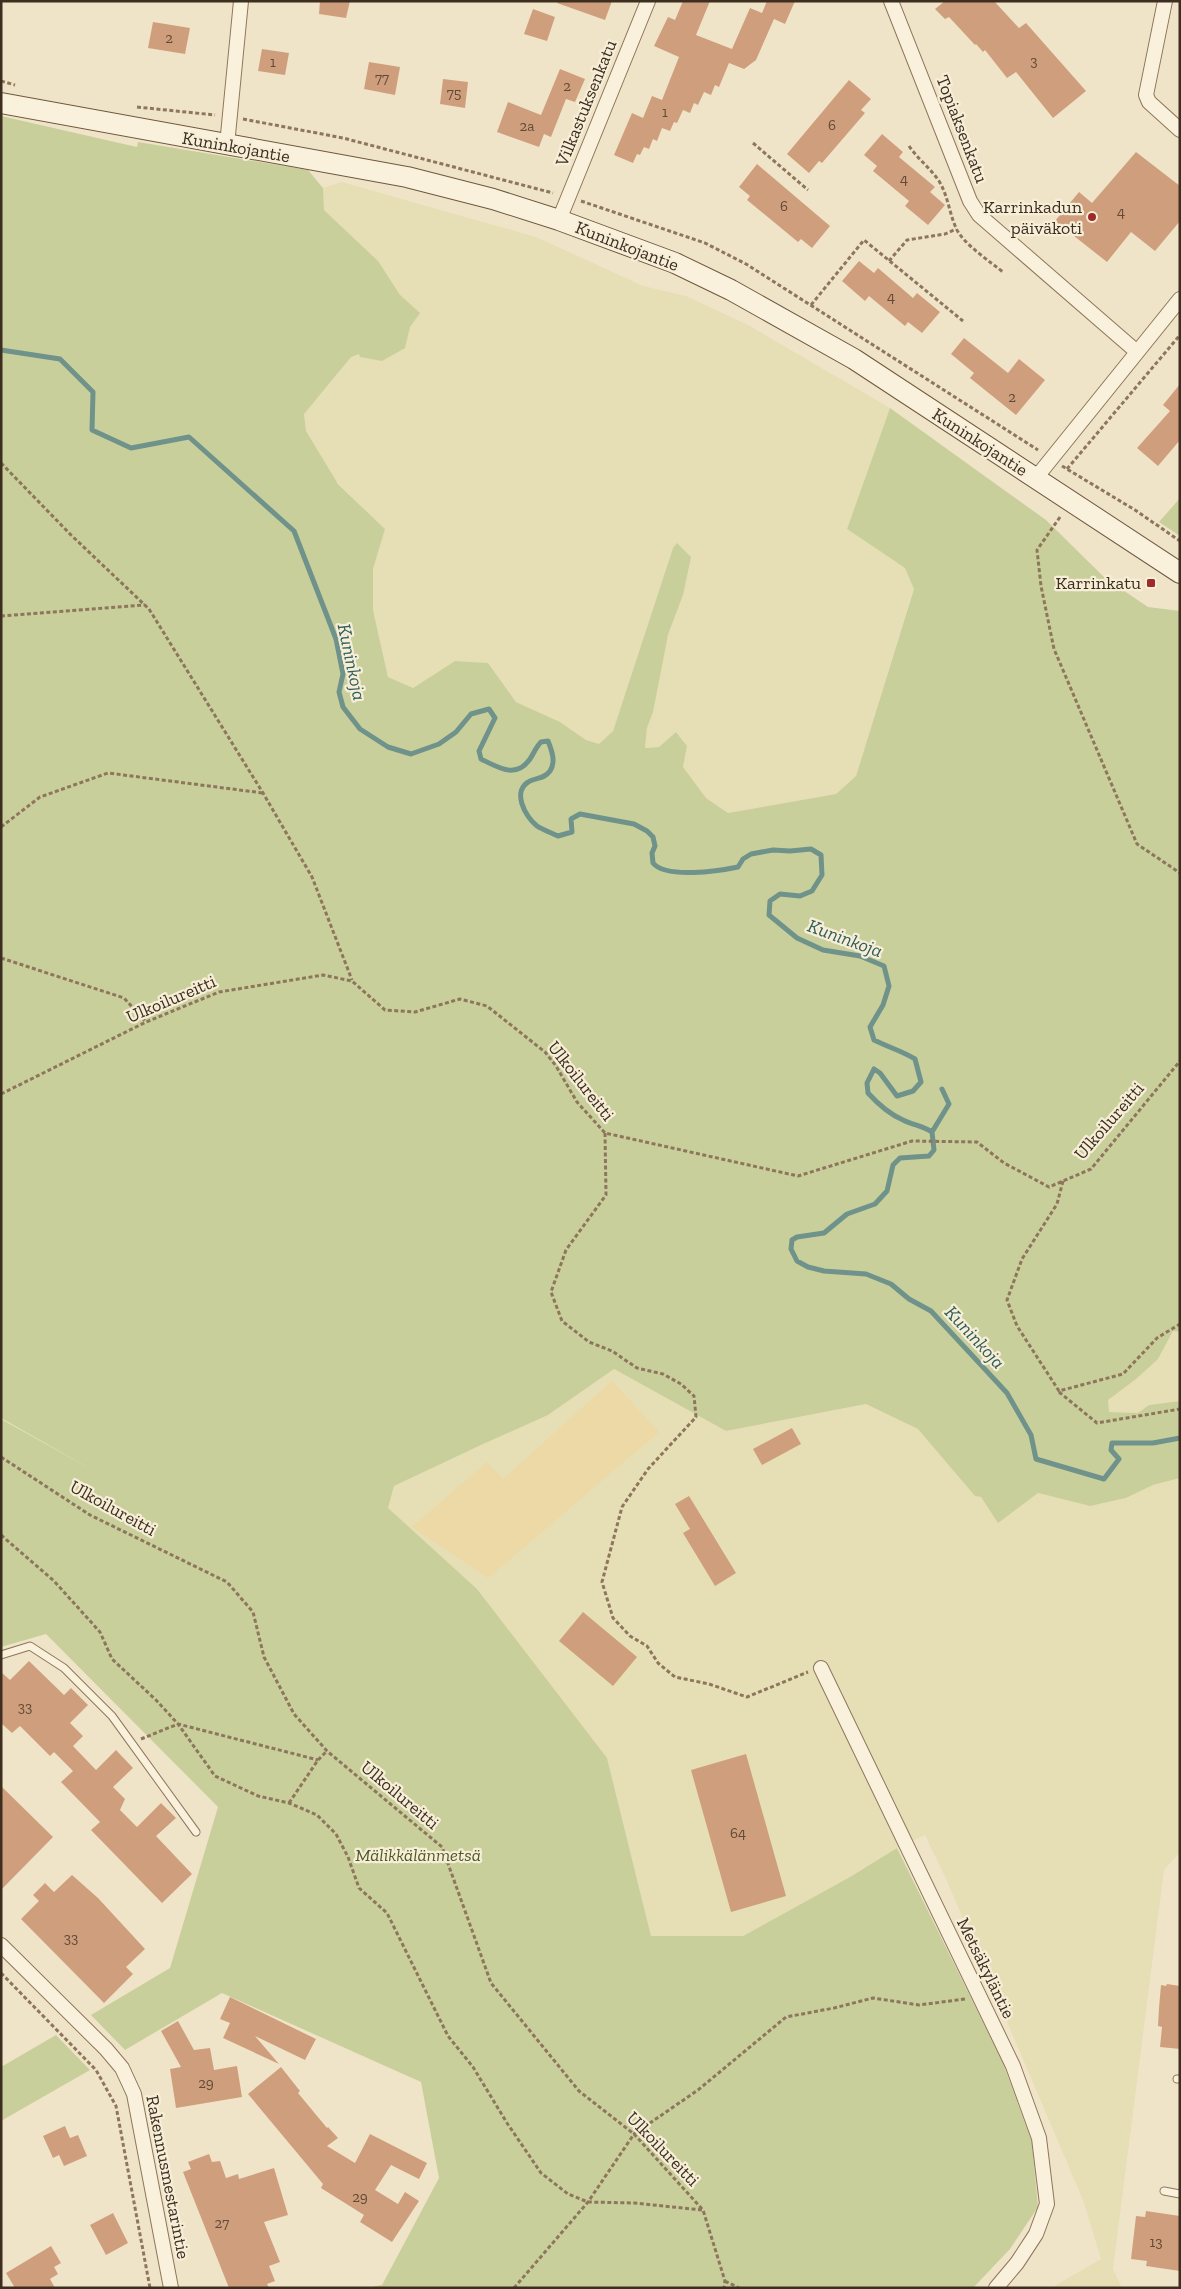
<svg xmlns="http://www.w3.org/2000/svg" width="1181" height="2289" font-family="'Zilla Slab',serif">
<rect width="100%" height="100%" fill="#f0e4c8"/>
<!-- farmland -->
<path fill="#e6deb5" d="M 342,182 L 536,237 L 643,286 L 686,296 L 748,325 L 890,408 L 847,529 L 905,568 L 914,588 L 856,776 L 836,794 L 728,813 L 706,798 L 683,767 L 687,746 L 676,732 L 659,747 L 645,748 L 647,728 L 668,636 L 683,595 L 673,548 L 613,731 L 599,745 L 586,740 L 560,722 L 516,702 L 488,663 L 455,661 L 413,688 L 388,677 L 373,610 L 373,569 L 385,529 L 330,475 L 306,435 L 304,412 L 378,261 L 324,210 L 323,188 Z
M 1173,1331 L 1180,1332 L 1180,1401 L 1149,1405 L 1138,1413 L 1108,1412 L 1108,1400 L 1158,1359 Z
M 614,1369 L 726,1431 L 866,1404 L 905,1421 L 943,1443 L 998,1522 L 1038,1493 L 1090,1506 L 1126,1498 L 1153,1485 L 1180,1478 L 1180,1852 L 1164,1870 L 1113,2269 L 1122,2288 L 1051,2288 L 1101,2259 L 1083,2200 L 947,1881 L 925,1835 L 897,1848 L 850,1877 L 743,1936 L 651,1936 L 607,1758 L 388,1508 L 394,1486 L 481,1445 L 548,1415 Z"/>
<!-- green -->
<path fill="#c9cf9b" d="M 1,116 L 137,147 L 138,142 L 308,170 L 323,188 L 324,210 L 378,261 L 400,295 L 420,313 L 410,327 L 405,348 L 382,361 L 360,357 L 359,354 L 351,357 L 304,414 L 306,431 L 338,484 L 385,529 L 373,569 L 373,610 L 388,677 L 413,688 L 455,661 L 488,663 L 516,702 L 560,722 L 586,740 L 599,744 L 613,731 L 673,548 L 677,543 L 691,557 L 683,595 L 668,635 L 653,712 L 647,728 L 645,748 L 659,747 L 676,732 L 687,746 L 683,767 L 706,798 L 728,813 L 836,794 L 856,776 L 914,589 L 905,568 L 847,529 L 890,408 L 1046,520 L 1105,578 L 1148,607 L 1180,611 L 1180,1332 L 1173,1331 L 1158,1359 L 1136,1379 L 1108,1400 L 1109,1412 L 1138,1413 L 1149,1405 L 1180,1401 L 1180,1478 L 1153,1485 L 1126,1498 L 1090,1506 L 1038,1493 L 998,1523 L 981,1497 L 975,1496 L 918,1429 L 866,1404 L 726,1431 L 614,1369 L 548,1415 L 481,1445 L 394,1486 L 388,1508 L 477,1589 L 607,1758 L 651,1936 L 743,1936 L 850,1877 L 897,1848 L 1003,2063 L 1032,2142 L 1038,2207 L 1010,2249 L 973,2288 L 366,2288 L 382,2285 L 439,2178 L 421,2082 L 222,1993 L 125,2050 L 91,2015 L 170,1968 L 218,1807 L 46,1634 L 1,1647 L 1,1419 L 96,1472 L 1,1418 Z
M 1180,498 L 1180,536 L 1159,522 Z
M 56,2035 L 90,2070 L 1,2121 L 1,2067 Z"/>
<!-- sand -->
<path fill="#ecd9a5" d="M 612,1381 L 659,1432 L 488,1578 L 412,1527 L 487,1462 L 503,1479 Z"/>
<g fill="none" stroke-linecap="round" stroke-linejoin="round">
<!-- stream -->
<path stroke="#6f938a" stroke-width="5" d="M 1,350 L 60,359 L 93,392 L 92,430 L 131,448 L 189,437 L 294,531 L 336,639 L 343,674 L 339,692 L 343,707 L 360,729 L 388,747 L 411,754 L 439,744 L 456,732 L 471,714 L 489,709 L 495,718 L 479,751 L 481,759 C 499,768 516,779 530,759 C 534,753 536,747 541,742 L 548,741 C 552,751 556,762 550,771 C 544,779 538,777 530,781 C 511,790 525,817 537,826 C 543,830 552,833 558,836 L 572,832 L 571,819 L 580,814 L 634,824 L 647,831 L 653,837 L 655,846 L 652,853 L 653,863 C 666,879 719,871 738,867 L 743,859 L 751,854 L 773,850 L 790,851 L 811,849 L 821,855 L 822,875 L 812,891 L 800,896 L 780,894 L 770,901 L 769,915 L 797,938 L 823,950 L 860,956 L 884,966 L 889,986 L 883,1005 L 870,1027 L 874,1040 C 888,1047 902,1051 915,1059 L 921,1082 L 913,1091 L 897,1096 L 880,1073 L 874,1069 L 867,1083 L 868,1093 C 878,1104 889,1114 903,1120 C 913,1125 923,1126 932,1132 L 934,1150 L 929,1156 L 900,1158 L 893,1165 L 887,1191 L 875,1204 L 847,1214 L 824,1233 L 797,1237 L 792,1240 L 791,1249 L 797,1261 L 808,1267 L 824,1271 L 866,1274 L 891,1284 L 909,1299 L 931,1311 L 1007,1393 L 1031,1435 L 1036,1459 L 1104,1479 L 1119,1459 L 1111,1450 L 1112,1443 L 1153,1443 L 1180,1438
M 932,1132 L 949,1104 L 942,1089"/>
</g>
<!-- building -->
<path fill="#cf9f7d" d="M 320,1 L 350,1 L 346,18 L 319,14 Z
M 558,1 L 612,1 L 605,20 L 557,3 Z
M 683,1 L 710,1 L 696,35 L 732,49 L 750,8 L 762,13 L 767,1 L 795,1 L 785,24 L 774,19 L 756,60 L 744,69 L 729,63 L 719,87 L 715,85 L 711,95 L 704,92 L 698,105 L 694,103 L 690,113 L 683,110 L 677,123 L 674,122 L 670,131 L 662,128 L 657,141 L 653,139 L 649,149 L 644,147 L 640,155 L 637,154 L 633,163 L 614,155 L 632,113 L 643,118 L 652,96 L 662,100 L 679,57 L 654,46 L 668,17 L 675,20 Z
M 945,1 L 994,1 L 1019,28 L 1026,23 L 1086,91 L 1053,118 L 1016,72 L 1007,78 L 985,50 L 983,52 L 976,44 L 975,45 L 949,17 L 945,19 L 935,9 Z
M 533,9 L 555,17 L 547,41 L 524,34 Z
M 153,22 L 190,28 L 185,54 L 148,48 Z
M 262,49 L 289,53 L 285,75 L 258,71 Z
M 369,62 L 400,67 L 395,95 L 364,89 Z
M 560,69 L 585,79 L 575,102 L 566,99 L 551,137 L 544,134 L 539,147 L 497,132 L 508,102 L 541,115 Z
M 443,79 L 468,82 L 465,108 L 440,104 Z
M 849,80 L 871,99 L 861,110 L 865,113 L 822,163 L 819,161 L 809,173 L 787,154 Z
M 882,134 L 903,152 L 899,157 L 935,187 L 930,192 L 945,205 L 928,225 L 905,206 L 909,201 L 873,171 L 877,166 L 864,155 Z
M 1136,152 L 1180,186 L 1180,221 L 1155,251 L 1131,232 L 1107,262 L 1055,221 L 1079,192 L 1092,203 Z
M 757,164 L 830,226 L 812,248 L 801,239 L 798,242 L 747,200 L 750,196 L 739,187 Z
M 859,261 L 874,273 L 878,268 L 913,298 L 917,293 L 940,312 L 922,333 L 908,322 L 905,326 L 869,296 L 865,301 L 842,281 Z
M 964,338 L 1008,373 L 1019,359 L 1045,380 L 1016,415 L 970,378 L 974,373 L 951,354 Z
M 1180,384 L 1180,440 L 1158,466 L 1137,448 L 1170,411 L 1163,405 Z
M 792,1428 L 801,1444 L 762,1465 L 753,1449 Z
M 689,1496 L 736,1573 L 715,1586 L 683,1533 L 690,1529 L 675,1504 Z
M 583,1612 L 637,1657 L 613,1686 L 559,1641 Z
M 29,1661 L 64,1695 L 71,1688 L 88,1705 L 70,1723 L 83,1736 L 73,1746 L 96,1770 L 116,1750 L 133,1768 L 113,1787 L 125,1799 L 120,1810 L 137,1827 L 161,1803 L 176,1818 L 156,1836 L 192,1874 L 162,1903 L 91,1830 L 100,1822 L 61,1782 L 73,1771 L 54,1752 L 50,1756 L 20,1726 L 12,1733 L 1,1723 L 1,1672 L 10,1680 Z
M 746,1754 L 786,1896 L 731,1912 L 691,1770 Z
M 1,1786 L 53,1837 L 1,1890 Z
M 72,1875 L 98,1898 L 145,1949 L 126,1967 L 133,1974 L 104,2003 L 21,1919 L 39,1901 L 33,1895 L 45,1883 L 54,1892 Z
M 1167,1984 L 1180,1986 L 1180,2049 L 1160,2047 L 1162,2027 L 1158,2026 L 1159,2008 L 1161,1985 L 1166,1986 Z
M 230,1997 L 316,2039 L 305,2060 L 255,2036 L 279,2064 L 223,2038 L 230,2023 L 220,2019 Z
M 178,2021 L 194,2050 L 210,2048 L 214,2070 L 237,2066 L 242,2097 L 176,2108 L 170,2069 L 181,2067 L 161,2031 Z
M 281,2067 L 300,2091 L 298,2093 L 327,2128 L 328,2127 L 338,2138 L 327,2146 L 355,2163 L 370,2134 L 427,2163 L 419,2179 L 391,2165 L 375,2190 L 398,2204 L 405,2192 L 419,2201 L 392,2242 L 360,2222 L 364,2215 L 321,2188 L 323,2184 L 248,2094 Z
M 65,2126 L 70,2138 L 78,2135 L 87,2156 L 64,2166 L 59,2155 L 53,2158 L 43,2136 Z
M 209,2154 L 212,2162 L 220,2161 L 226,2178 L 238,2174 L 239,2179 L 274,2168 L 288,2215 L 264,2222 L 280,2262 L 269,2266 L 275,2281 L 267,2284 L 269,2288 L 229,2288 L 183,2172 L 191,2169 L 188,2162 Z
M 1146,2211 L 1180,2216 L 1180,2271 L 1146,2266 L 1147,2261 L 1131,2259 L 1136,2216 L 1145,2217 Z
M 113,2213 L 128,2243 L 106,2255 L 90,2225 Z
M 51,2246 L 61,2263 L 54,2267 L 58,2274 L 50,2279 L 55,2288 L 15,2288 L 6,2273 Z"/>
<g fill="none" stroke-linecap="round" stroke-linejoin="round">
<!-- service casing -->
<g stroke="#8d765c" stroke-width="9">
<path id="service" d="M 1,1655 L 30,1646 L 64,1668 L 112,1716 L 196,1832
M 1177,2079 L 1180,2079
M 1164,2191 L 1180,2194"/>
</g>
<!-- minor casing -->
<g stroke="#8d765c" stroke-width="16">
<path id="minor" d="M 891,1 L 970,201 L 979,215 L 1137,352
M 1165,1 L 1146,95 L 1149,102 L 1180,130
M 227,145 L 241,1
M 559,220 L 648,1
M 1035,479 L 1180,299
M 821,1668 L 1013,2066 L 1039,2138 L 1047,2204 L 1036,2234 L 1017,2263 L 996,2288
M 1,1945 L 106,2049 L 122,2068 L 134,2094 L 171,2288"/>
</g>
<!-- secondary casing -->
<g stroke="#6f573f" stroke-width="22">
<path id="secondary" d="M 1,103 L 407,177 L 493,199 L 559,220 L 675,263 L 731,290 L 854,359 L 1180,573"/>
</g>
<!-- path -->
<path stroke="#8d765c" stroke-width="3" stroke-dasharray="4 2.5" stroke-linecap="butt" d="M 1,81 L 15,85
M 137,107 L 215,115
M 243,119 L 343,138 L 553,193
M 753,143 L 808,190
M 909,146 C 918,159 930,168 939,181 C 948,196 949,212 956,228 C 963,244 991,262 1004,273
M 581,201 L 705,243 L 746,264 L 1038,450
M 889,261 L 907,240 L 945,234 L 956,229
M 811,305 L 864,240 L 963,321
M 1,463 L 71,535 L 149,609 L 263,793 L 312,877 L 352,980
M 1062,466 L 1135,510 L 1180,541
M 1067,469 L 1180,335
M 1060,517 L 1037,550 L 1041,586 L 1054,649 L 1137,844 L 1180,873
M 1,616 L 145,605
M 1,827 L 40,797 L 108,773 L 263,793
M 1,958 L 124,998 L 146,1022
M 1,1094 L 146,1022 L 219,992 L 323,975 L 352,981 L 385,1010 L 415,1012 L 460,999 L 487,1006 L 545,1052 L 556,1066 L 577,1102 L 605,1133 L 798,1176 L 912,1141 L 977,1142 L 1004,1163 L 1049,1187 L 1091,1169 L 1180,1061
M 605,1133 L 606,1195 L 566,1250 L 551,1292 L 562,1321 L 589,1342 L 612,1351 L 637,1368 L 663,1374 L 681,1384 L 694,1396 L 696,1417 L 648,1469 L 622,1507 L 602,1582 L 613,1618 L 630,1636 L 647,1646 L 658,1663 L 675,1677 L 709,1684 L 747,1697 L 808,1672
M 1063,1181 L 1057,1204 L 1022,1259 L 1007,1300 L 1017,1326 L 1059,1391 L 1123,1374 L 1157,1338 L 1180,1324
M 1059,1392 L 1097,1423 L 1180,1409
M 1,1457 L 90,1515 L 227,1582 L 253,1612 L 264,1657 L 294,1714 L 327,1751 L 442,1847 L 491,1983 L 579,2091 L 634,2134 L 703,2210 L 725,2281 L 724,2288
M 1,1535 L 54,1581 L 100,1632 L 112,1659 L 156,1700 L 178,1724 L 215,1776 L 258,1796 L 289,1803 L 317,1815 L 336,1834 L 348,1857 L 359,1888 L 387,1913 L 448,2036 L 473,2067 L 507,2123 L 541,2173 L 568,2194 L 588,2202 L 634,2203 L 702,2210
M 141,1739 L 178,1724 L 318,1760
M 289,1803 L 318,1760 L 327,1751
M 1,1973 L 96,2070 L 116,2106 L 150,2288
M 725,2281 L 739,2288
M 514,2288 L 588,2202 L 634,2134 L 698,2090 L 786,2017 L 834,2008 L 873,1998 L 919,2005 L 965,1999"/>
<!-- service -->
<use href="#service" stroke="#faf1dc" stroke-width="7"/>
<!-- minor -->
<use href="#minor" stroke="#faf1dc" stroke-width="14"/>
<!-- secondary -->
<use href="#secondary" stroke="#faf1dc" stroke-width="20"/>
</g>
<!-- markers -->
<g fill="#9e2a2b" stroke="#f7eed8" stroke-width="2">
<circle cx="1092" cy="217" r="5"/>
<rect x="1146" y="578" width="10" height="10" rx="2.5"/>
</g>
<g text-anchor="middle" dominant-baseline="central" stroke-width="4.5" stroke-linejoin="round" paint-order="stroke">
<!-- number labels -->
<g font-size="15" fill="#624a37">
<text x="169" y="38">2</text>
<text x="1034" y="61">3</text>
<text x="273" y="62">1</text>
<text x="382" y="78">77</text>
<text x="567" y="86">2</text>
<text x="454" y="93">75</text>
<text x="665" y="112">1</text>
<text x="832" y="125">6</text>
<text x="527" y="126">2a</text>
<text x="904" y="179">4</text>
<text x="784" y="206">6</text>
<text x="1121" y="212">4</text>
<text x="891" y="297">4</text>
<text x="1012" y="397">2</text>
<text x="25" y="1707">33</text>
<text x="738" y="1833">64</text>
<text x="71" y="1938">33</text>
<text x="206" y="2083">29</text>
<text x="360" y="2197">29</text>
<text x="222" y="2223">27</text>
<text x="1156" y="2242">13</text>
</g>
<!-- street labels -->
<g font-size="18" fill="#3d2e20" stroke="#f7eed8">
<text transform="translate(586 103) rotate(-68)">Vilkastuksenkatu</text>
<text transform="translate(962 129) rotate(69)">Topiaksenkatu</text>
<text transform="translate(236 147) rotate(10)">Kuninkojantie</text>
<text transform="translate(627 246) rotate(21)">Kuninkojantie</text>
<text transform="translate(980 442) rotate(33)">Kuninkojantie</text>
<text transform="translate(171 999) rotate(-23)">Ulkoilureitti</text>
<text transform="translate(581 1081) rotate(52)">Ulkoilureitti</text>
<text transform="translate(1109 1121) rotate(-49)">Ulkoilureitti</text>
<text transform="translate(113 1508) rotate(29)">Ulkoilureitti</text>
<text transform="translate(400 1795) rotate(40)">Ulkoilureitti</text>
<text transform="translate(986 1968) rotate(64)">Metsäkyläntie</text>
<text transform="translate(663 2149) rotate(46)">Ulkoilureitti</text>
<text transform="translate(168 2177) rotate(79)">Rakennusmestarintie</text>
</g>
<!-- poi labels -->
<g font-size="18" fill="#3d2e20" stroke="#f7eed8" text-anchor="end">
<text x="1082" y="207">Karrinkadun<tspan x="1082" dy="21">päiväkoti</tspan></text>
<text x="1141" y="583">Karrinkatu</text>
</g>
<!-- park labels -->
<g font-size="18" font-style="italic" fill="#4d5a26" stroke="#f7eed8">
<text x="418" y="1855">Mälikkälänmetsä</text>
</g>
<!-- water labels -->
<g font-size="19" font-style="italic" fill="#2f5d5a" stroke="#f7eed8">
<text transform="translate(352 662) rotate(78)">Kuninkoja</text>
<text transform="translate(845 938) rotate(20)">Kuninkoja</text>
<text transform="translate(975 1337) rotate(47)">Kuninkoja</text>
</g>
</g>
<!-- border -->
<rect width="1181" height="2289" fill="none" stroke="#3d2e20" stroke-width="5"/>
</svg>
